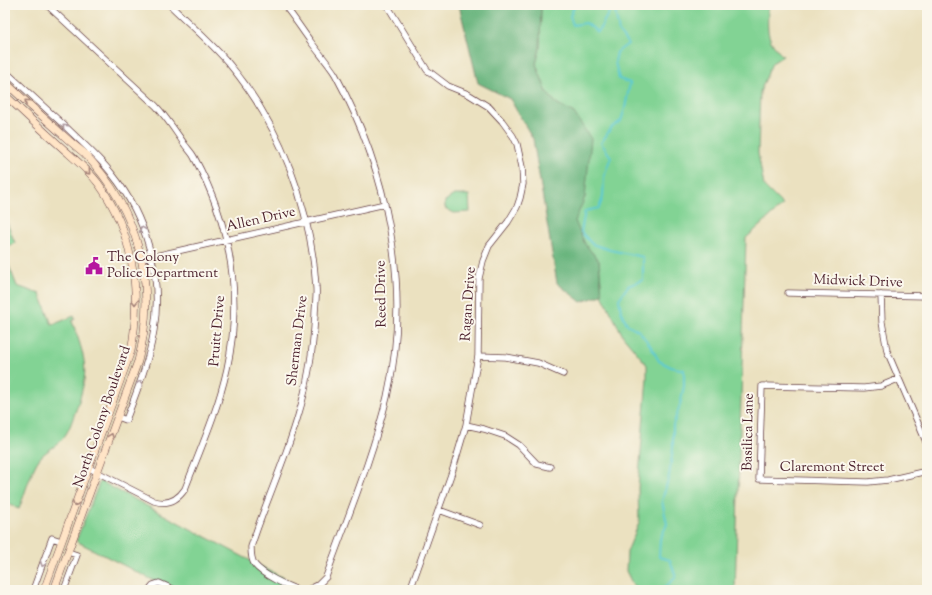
<svg xmlns="http://www.w3.org/2000/svg" width="932" height="595" font-family="'Sorts Mill Goudy',serif">
<rect width="100%" height="100%" fill="#fbf7ec"/>
<filter id="ink" filterUnits="userSpaceOnUse"><feTurbulence type="fractalNoise" baseFrequency=".025" numOctaves="2"/><feDisplacementMap in="SourceGraphic" scale="8" xChannelSelector="R" yChannelSelector="G"/><feConvolveMatrix kernelMatrix="1 2 1 2 8 2 1 2 1" color-interpolation-filters="sRGB"/></filter>
<filter id="wash" filterUnits="userSpaceOnUse"><feTurbulence type="fractalNoise" baseFrequency=".012" numOctaves="4" result="noise"/><feDisplacementMap in="SourceGraphic" scale="16" xChannelSelector="R" yChannelSelector="G"/><feGaussianBlur stdDeviation="0.9" result="paint"/><feColorMatrix in="noise" values="0 0 0 0 0 0 0 0 0 0 0 0 0 0 0 0 0 1.4 0 .05"/><feComposite in="paint" operator="in"/></filter>
<g filter="url(#wash)">
<rect width="100%" height="100%" fill="#ebe1c0"/>
<!-- green -->
<path fill="#82d394" stroke="#667960" d="M 541,5 L 768,5 C 768,29 764,38 783,56 L 772,63 L 760,92 L 758,153 L 764,186 L 783,205 L 746,238 L 735,590 L 639,590 L 633,585 L 626,571 L 627,552 L 639,523 L 638,488 L 647,378 L 647,365 L 623,336 L 602,295 L 599,261 L 585,244 L 574,221 L 585,197 L 574,113 L 556,103 L 547,93 L 536,64 L 540,47 Z
M 454,195 L 469,195 L 470,212 L 454,213 L 445,208 L 445,201 Z
M 5,218 L 15,243 L 5,248 Z
M 5,253 L 9,266 L 17,286 L 40,294 L 52,325 L 74,316 L 75,319 L 72,321 C 86,360 90,370 76,410 C 72,420 70,430 63,438 C 57,447 46,450 40,458 C 32,467 24,497 19,509 L 5,502 Z
M 100,481 L 306,590 L 172,590 L 76,541 Z"/>
<!-- forest -->
<path fill="#69b57e" stroke="#5a6a54" d="M 459,5 L 541,5 L 540,47 L 536,64 L 547,93 L 556,103 L 574,113 L 591,139 L 585,197 L 575,221 L 585,244 L 599,261 L 602,295 L 581,302 L 557,283 L 533,139 L 510,99 L 478,83 Z"/>
<g fill="none" stroke-linecap="round" stroke-linejoin="round">
<!-- stream -->
<path stroke="#5dcad3" stroke-width="2" d="M 575,5 L 570,16 L 573,25 L 586,23 L 598,32 L 613,5
M 614,5 L 619,32 L 628,44 L 617,52 L 615,62 L 619,79 L 630,83 L 625,108 L 621,121 L 612,127 L 601,143 L 611,157 L 604,176 L 603,197 L 599,208 L 585,211 L 581,232 L 592,244 L 610,250 L 643,257 L 643,280 L 628,286 L 619,299 L 621,311 L 627,324 L 639,331 L 650,345 L 659,361 L 671,367 L 684,370 L 684,386 L 680,405 L 673,425 L 673,448 L 669,476 L 662,501 L 667,524 L 660,539 L 659,557 L 670,560 L 676,577 L 662,590"/>
</g>
</g>
<g filter="url(#ink)">
<g fill="none" stroke-linecap="round" stroke-linejoin="round">
<!-- minor casing -->
<g stroke="#623c41" stroke-width="7">
<path id="minor" d="M 47,5 L 156,106 C 167,118 176,132 185,145 C 188,149 192,153 194,157 C 230,223 243,295 227,369 C 218,410 200,450 185,489 C 177,501 167,505 154,501 L 89,468
M 170,5 C 190,25 212,43 230,65 C 281,126 311,208 316,287 C 317,296 315,306 315,315 C 313,349 308,384 298,416 C 285,461 265,503 251,547 C 251,553 251,560 255,565 C 263,575 287,586 298,590
M 284,5 C 294,17 302,30 311,42 C 319,53 328,63 335,74 C 388,171 412,288 387,397 C 372,459 347,518 326,577 L 318,585 L 308,590
M 387,5 L 427,70 L 448,86 L 468,94 L 489,107 L 502,121 L 513,136 L 517,144 L 522,167 L 523,184 L 520,198 L 517,207 L 508,222 L 489,246 L 483,261 L 479,278 L 478,356 L 466,425 L 453,469 L 410,590
M 5,71 C 25,89 45,108 65,126 C 81,142 98,156 112,174 C 146,216 163,276 154,330 C 149,361 137,391 126,420 L 118,417
M 142,259 L 385,204
M 788,293 L 927,296
M 881,295 L 882,322 L 887,351 L 927,444
M 478,356 L 506,357 L 538,363 L 563,374
M 898,379 L 881,386 L 864,388 L 762,386 L 759,479 L 868,482 L 888,480 L 927,471
M 466,425 L 484,429 L 505,436 L 519,445 L 537,464 L 550,467
M 439,510 L 480,525
M 33,590 L 52,538 L 61,541
M 64,590 L 77,555 L 68,552
M 149,590 L 153,585 L 159,583 L 175,590"/>
</g>
<!-- secondary casing -->
<g stroke="#623c41" stroke-width="8">
<path id="secondary" d="M 5,82 C 24,100 44,118 63,135 C 70,142 77,147 84,153 C 139,210 158,286 138,361 L 54,590
M 5,95 C 23,112 41,129 59,145 C 72,157 87,168 98,183 C 133,231 142,293 131,351 L 44,590"/>
</g>
<!-- minor -->
<use href="#minor" stroke="#fff" stroke-width="5.5"/>
<!-- secondary -->
<use href="#secondary" stroke="#ffe4c6" stroke-width="7"/>
</g>
<!-- one-way arrows -->
<defs><path id="oneway-chevron" d="M-2-3.5L2.5 0L-2 3.5" fill="none" stroke-width="1.6" stroke-linecap="round" stroke-linejoin="round"/></defs>
<g stroke="#a48278">
<use href="#oneway-chevron" transform="translate(27 102) rotate(-137)"/>
<use href="#oneway-chevron" transform="translate(88 172) rotate(49)"/>
<use href="#oneway-chevron" transform="translate(135 302) rotate(90)"/>
<use href="#oneway-chevron" transform="translate(111 436) rotate(-70)"/>
<use href="#oneway-chevron" transform="translate(75 504) rotate(110)"/>
</g>
<g stroke="#ae9aa0">
<use href="#oneway-chevron" transform="translate(65 127) rotate(-137)"/>
<use href="#oneway-chevron" transform="translate(142 229) rotate(-112)"/>
<use href="#oneway-chevron" transform="translate(140 383) rotate(-72)"/>
<use href="#oneway-chevron" transform="translate(43 564) rotate(110)"/>
</g>
</g>
<!-- icons -->
<defs>
<g id="civic-bare" transform="scale(1.38)"><path d="M-.6-6.5H3V-4.5H.6V-3L4-1V1h2V6H-6V1h2V-1L-.6-3ZM-1.2 2.5V6h2.4V2.5Z" fill="#b5179e" stroke="#fbf7ec" stroke-width="2.5" paint-order="stroke"/></g>
</defs>
<g fill-rule="evenodd">
<use href="#civic-bare" x="94" y="266"/>
</g>
<g text-anchor="middle" dominant-baseline="central" stroke-width="4" stroke-linejoin="round" paint-order="stroke">
<!-- street labels -->
<g font-size="14" fill="#4a1f2b" stroke="#fbf7ec">
<text transform="translate(261 220) rotate(-13)">Allen Drive</text>
<text transform="translate(858 282) rotate(2)">Midwick Drive</text>
<text transform="translate(382 294) rotate(-91)">Reed Drive</text>
<text transform="translate(469 304) rotate(-86)">Ragan Drive</text>
<text transform="translate(218 331) rotate(-85)">Pruitt Drive</text>
<text transform="translate(298 341) rotate(-83)">Sherman Drive</text>
<text transform="translate(103 417) rotate(-71)">North Colony Boulevard</text>
<text transform="translate(749 432) rotate(-89)">Basilica Lane</text>
<text x="832" y="468">Claremont Street</text>
</g>
<!-- poi labels -->
<g font-size="14" fill="#4a1f2b" stroke="#fbf7ec" text-anchor="start">
<text x="107" y="258">The Colony<tspan x="107" dy="16">Police Department</tspan></text>
</g>
</g>
<!-- margin -->
<rect width="932" height="595" fill="none" stroke="#fbf7ec" stroke-width="20"/>
</svg>
